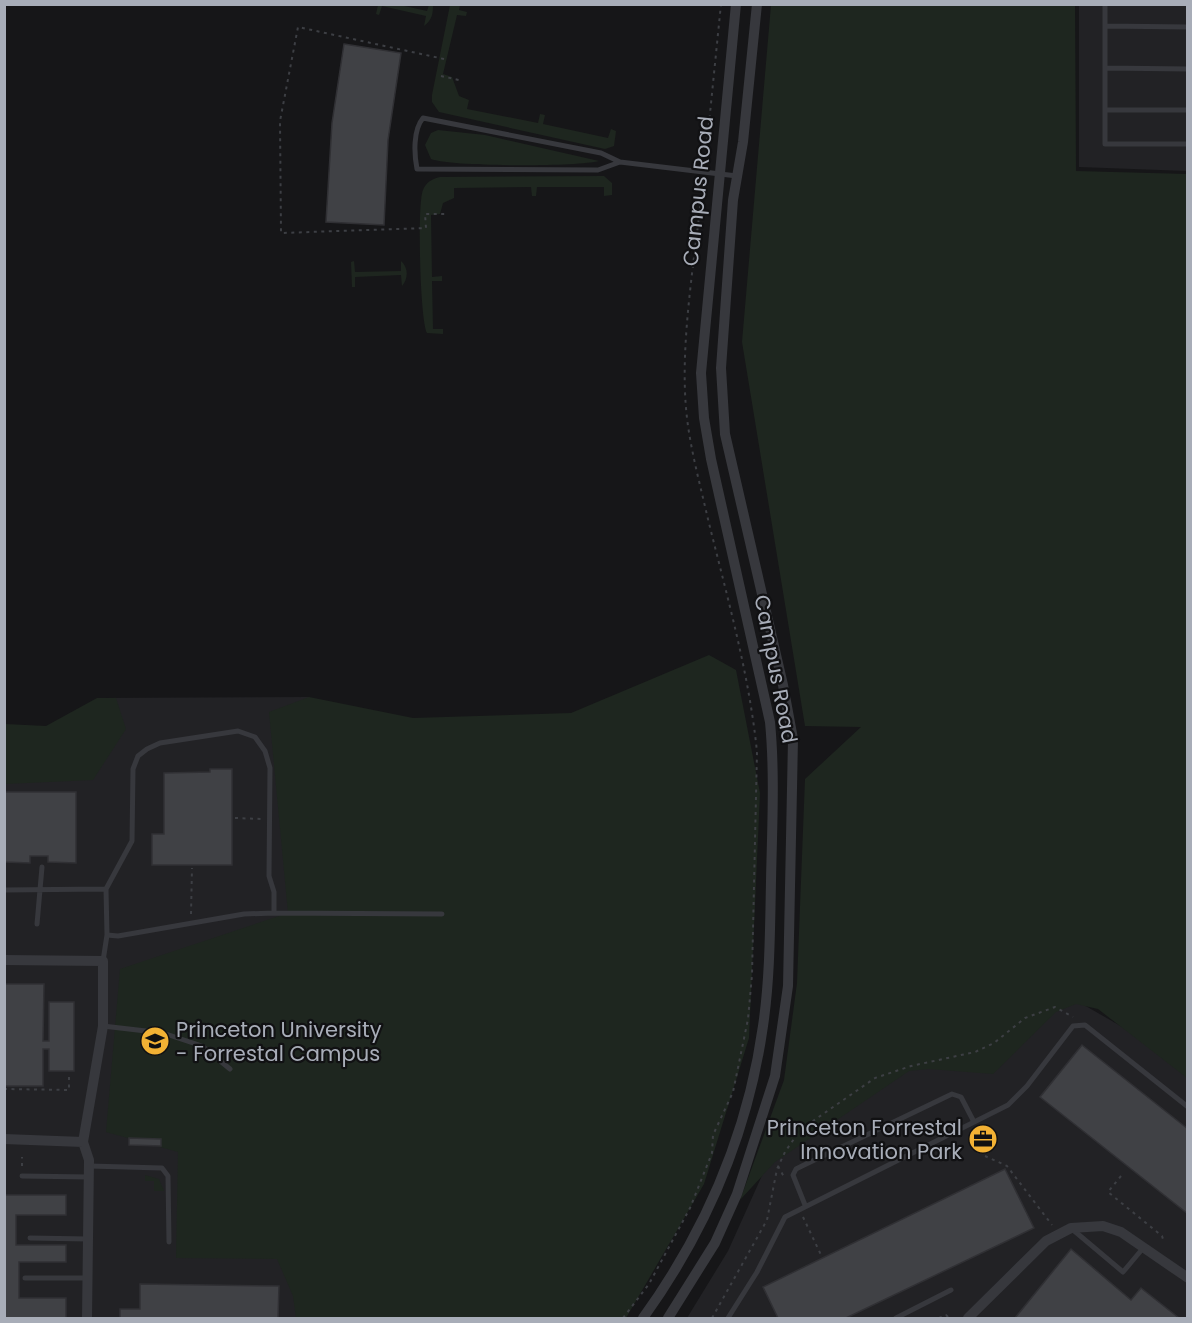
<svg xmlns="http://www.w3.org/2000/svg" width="1192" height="1323" font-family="Poppins,sans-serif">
<rect width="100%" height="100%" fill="#161618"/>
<!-- built -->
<path fill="#222225" d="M 1079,5 L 1187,5 L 1187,171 L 1079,167 Z
M 309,697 L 304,1318 L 5,1318 L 4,763 L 97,763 L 97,698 Z
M 1056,989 L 1187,1064 L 1187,1318 L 687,1318 L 728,1251 L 791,1111 Z"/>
<!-- green -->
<path fill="#1e261f" d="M 378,5 L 400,5 L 427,11 L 429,5 L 433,5 C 433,14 432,20 424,26 L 426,16 L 382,6 L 379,15 L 376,14 Z
M 450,5 L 460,5 L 459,10 L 467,12 L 466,16 L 457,15 L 443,74 L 452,77 L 459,96 L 469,100 L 467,109 L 538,123 L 540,114 L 545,115 L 543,124 L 608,138 L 611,129 L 616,131 L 614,146 L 605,149 L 439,112 L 432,102 L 432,95 Z
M 771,5 L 1075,5 L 1076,171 L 1187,174 L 1187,1078 L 1098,1009 L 1076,1004 L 1056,1012 L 993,1074 L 929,1069 L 909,1071 L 775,1162 L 740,1200 L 784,1080 L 797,983 L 805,779 L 861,727 L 805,726 L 742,342 Z
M 438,130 L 485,135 L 599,161 C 576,167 452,167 431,159 L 425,145 L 431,133 Z
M 604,176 L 612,183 L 612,195 L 604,196 L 604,187 L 537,187 L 536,196 L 532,196 L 531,187 L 454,188 L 454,198 L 443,203 L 440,214 L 431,215 L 432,277 L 442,276 L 442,281 L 432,281 L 433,329 L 443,329 L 443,334 L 427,333 C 420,321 417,203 423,190 C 426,182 432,179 440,177 Z
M 354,261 L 355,272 L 401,271 L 401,261 C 409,268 408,279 402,286 L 401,275 L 355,277 L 355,287 L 352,287 L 351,262 Z
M 709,655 L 736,670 L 760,793 L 749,1038 L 704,1184 L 626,1318 L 296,1318 L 293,1296 L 277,1259 L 176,1258 L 178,1152 L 106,1132 L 120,969 L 288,913 L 269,712 L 309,697 L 413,718 L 571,713 Z
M 97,698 L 116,698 L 126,729 L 93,780 L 5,784 L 5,724 L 46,726 Z
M 145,1175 L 159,1179 L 164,1191 L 154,1191 L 154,1181 L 145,1181 Z"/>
<!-- building -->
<path fill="#404145" stroke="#303034" stroke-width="1.5" d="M 344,44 L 401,53 L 388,140 L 384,225 L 326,222 L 332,123 Z
M 210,769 L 232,769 L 232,865 L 152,865 L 152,834 L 164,834 L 164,773 L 210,772 Z
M 4,792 L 76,792 L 76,863 L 48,862 L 48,856 L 30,856 L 30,863 L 4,862 Z
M 4,984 L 44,984 L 43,1041 L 49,1041 L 49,1002 L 74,1002 L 74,1071 L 49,1071 L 49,1049 L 43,1049 L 43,1086 L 4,1086 Z
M 1082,1045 L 1188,1129 L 1188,1214 L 1040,1097 Z
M 129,1138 L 161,1139 L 161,1146 L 129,1145 Z
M 1005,1169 L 1034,1228 L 846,1318 L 778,1318 L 763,1287 Z
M 4,1195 L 66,1195 L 66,1215 L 16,1215 L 16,1245 L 66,1245 L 66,1262 L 19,1262 L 19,1298 L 66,1298 L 66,1318 L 4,1318 Z
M 1071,1249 L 1131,1300 L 1141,1288 L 1179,1318 L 1015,1318 Z
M 140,1284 L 279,1286 L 278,1318 L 120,1318 L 120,1309 L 140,1309 Z"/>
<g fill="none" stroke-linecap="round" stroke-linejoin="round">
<!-- path -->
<path stroke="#3d3f44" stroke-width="2" stroke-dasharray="3 4.5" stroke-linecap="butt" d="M 444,59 L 298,27 L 280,121 L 281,233 L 426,228 L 425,214 L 448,214
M 441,76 L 459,80
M 705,163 L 721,4
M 235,818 L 262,819
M 191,914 L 192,868
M 4,1089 L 69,1090 L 69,1073
M 985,1156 L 1007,1166 L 1052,1225
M 22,1166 L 22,1157
M 778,1166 L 784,1177
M 1121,1176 L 1108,1192 L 1162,1236 L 1164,1242
M 803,1217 L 822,1257
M 623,1318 L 649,1284 L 690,1208 L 712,1153 L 713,1135 L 733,1092 L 748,1019 L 752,975 L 757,752 C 749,672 726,593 707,515 C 699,480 689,444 686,408 C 680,338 696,252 703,181
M 712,1318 L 767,1220 L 777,1169 L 785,1152 L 800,1130 L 875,1078 L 911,1066 L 975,1052 L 994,1043 L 1025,1018 L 1055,1007 L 1073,1017
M 939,1318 L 946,1315 L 949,1318"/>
<!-- service -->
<path stroke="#37383d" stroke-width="5" d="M 1105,4 L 1105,144 L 1188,144
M 1105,26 L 1188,27
M 1105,68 L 1188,69
M 1105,110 L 1188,110
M 620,162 L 598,170 L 417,169 C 414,154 413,130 423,118 L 601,153 L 620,162 L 737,176
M 4,890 L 106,889
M 274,913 L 442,914
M 37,924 L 42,867
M 103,961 L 107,935 L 106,889 L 132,841 L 133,769 L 138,756 L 147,749 L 160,743 L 238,731 L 255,737 L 265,751 L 270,768 L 269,876 L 274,892 L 274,913 L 244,914 L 118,936 L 107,935
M 103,1026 L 163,1033 L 202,1046 L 230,1069
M 89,1166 L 162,1168 L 168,1176 L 169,1242
M 22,1176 L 89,1177
M 805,1205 L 793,1175 L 796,1169 L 802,1166 L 952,1094 L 961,1097 L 974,1122
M 1072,1229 L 1123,1272 L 1144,1247
M 30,1238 L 88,1239
M 25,1278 L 87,1278
M 728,1318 L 757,1272 L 785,1217 L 1008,1105 L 1027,1086 L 1073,1026 L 1085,1025 L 1188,1107
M 896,1318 L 951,1290"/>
<!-- minor -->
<path stroke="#37383d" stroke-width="10" d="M 4,960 L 103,961 L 103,1026 L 83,1142 L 89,1160 L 87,1318
M 4,1139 L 83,1142
M 643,1318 C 705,1232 748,1133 763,1026 C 770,979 770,929 771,881 C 772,828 775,775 770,722 L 711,459 L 704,418 L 701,373 L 736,4
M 668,1318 L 715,1243 L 737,1194 L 775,1076 L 788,986 L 793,739 L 783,685 L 725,434 L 721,368 L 733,200 L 743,142 L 757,4
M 968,1318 L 1046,1241 L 1071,1228 L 1103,1226 L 1121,1232 L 1188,1278"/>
</g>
<!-- icons -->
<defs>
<g id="university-disc" transform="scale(1.5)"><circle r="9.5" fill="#f2b134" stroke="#111113"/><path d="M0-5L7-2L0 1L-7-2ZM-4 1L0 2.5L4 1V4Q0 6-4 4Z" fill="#111"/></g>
<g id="office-disc" transform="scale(1.5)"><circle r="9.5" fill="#f2b134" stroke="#111113"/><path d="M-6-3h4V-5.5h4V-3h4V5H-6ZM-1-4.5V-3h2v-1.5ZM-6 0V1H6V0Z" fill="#111"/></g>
</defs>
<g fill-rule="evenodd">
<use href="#university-disc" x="155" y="1041"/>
<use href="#office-disc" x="983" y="1139"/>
</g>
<g text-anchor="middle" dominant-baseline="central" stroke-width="4.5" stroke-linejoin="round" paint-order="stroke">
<!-- street labels -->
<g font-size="21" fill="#a8adb8" stroke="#111113">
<text transform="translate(698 191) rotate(-84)">Campus Road</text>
<text transform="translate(776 669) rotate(79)">Campus Road</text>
</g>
<!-- poi labels -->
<g font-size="21" fill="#a8adb8" stroke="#111113" text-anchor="start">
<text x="176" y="1029">Princeton University<tspan x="176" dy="24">- Forrestal Campus</tspan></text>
<text x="962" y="1127" text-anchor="end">Princeton Forrestal<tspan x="962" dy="24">Innovation Park</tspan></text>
</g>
</g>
<!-- border -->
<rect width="1192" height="1323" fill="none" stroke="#a8adb8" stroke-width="12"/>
</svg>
